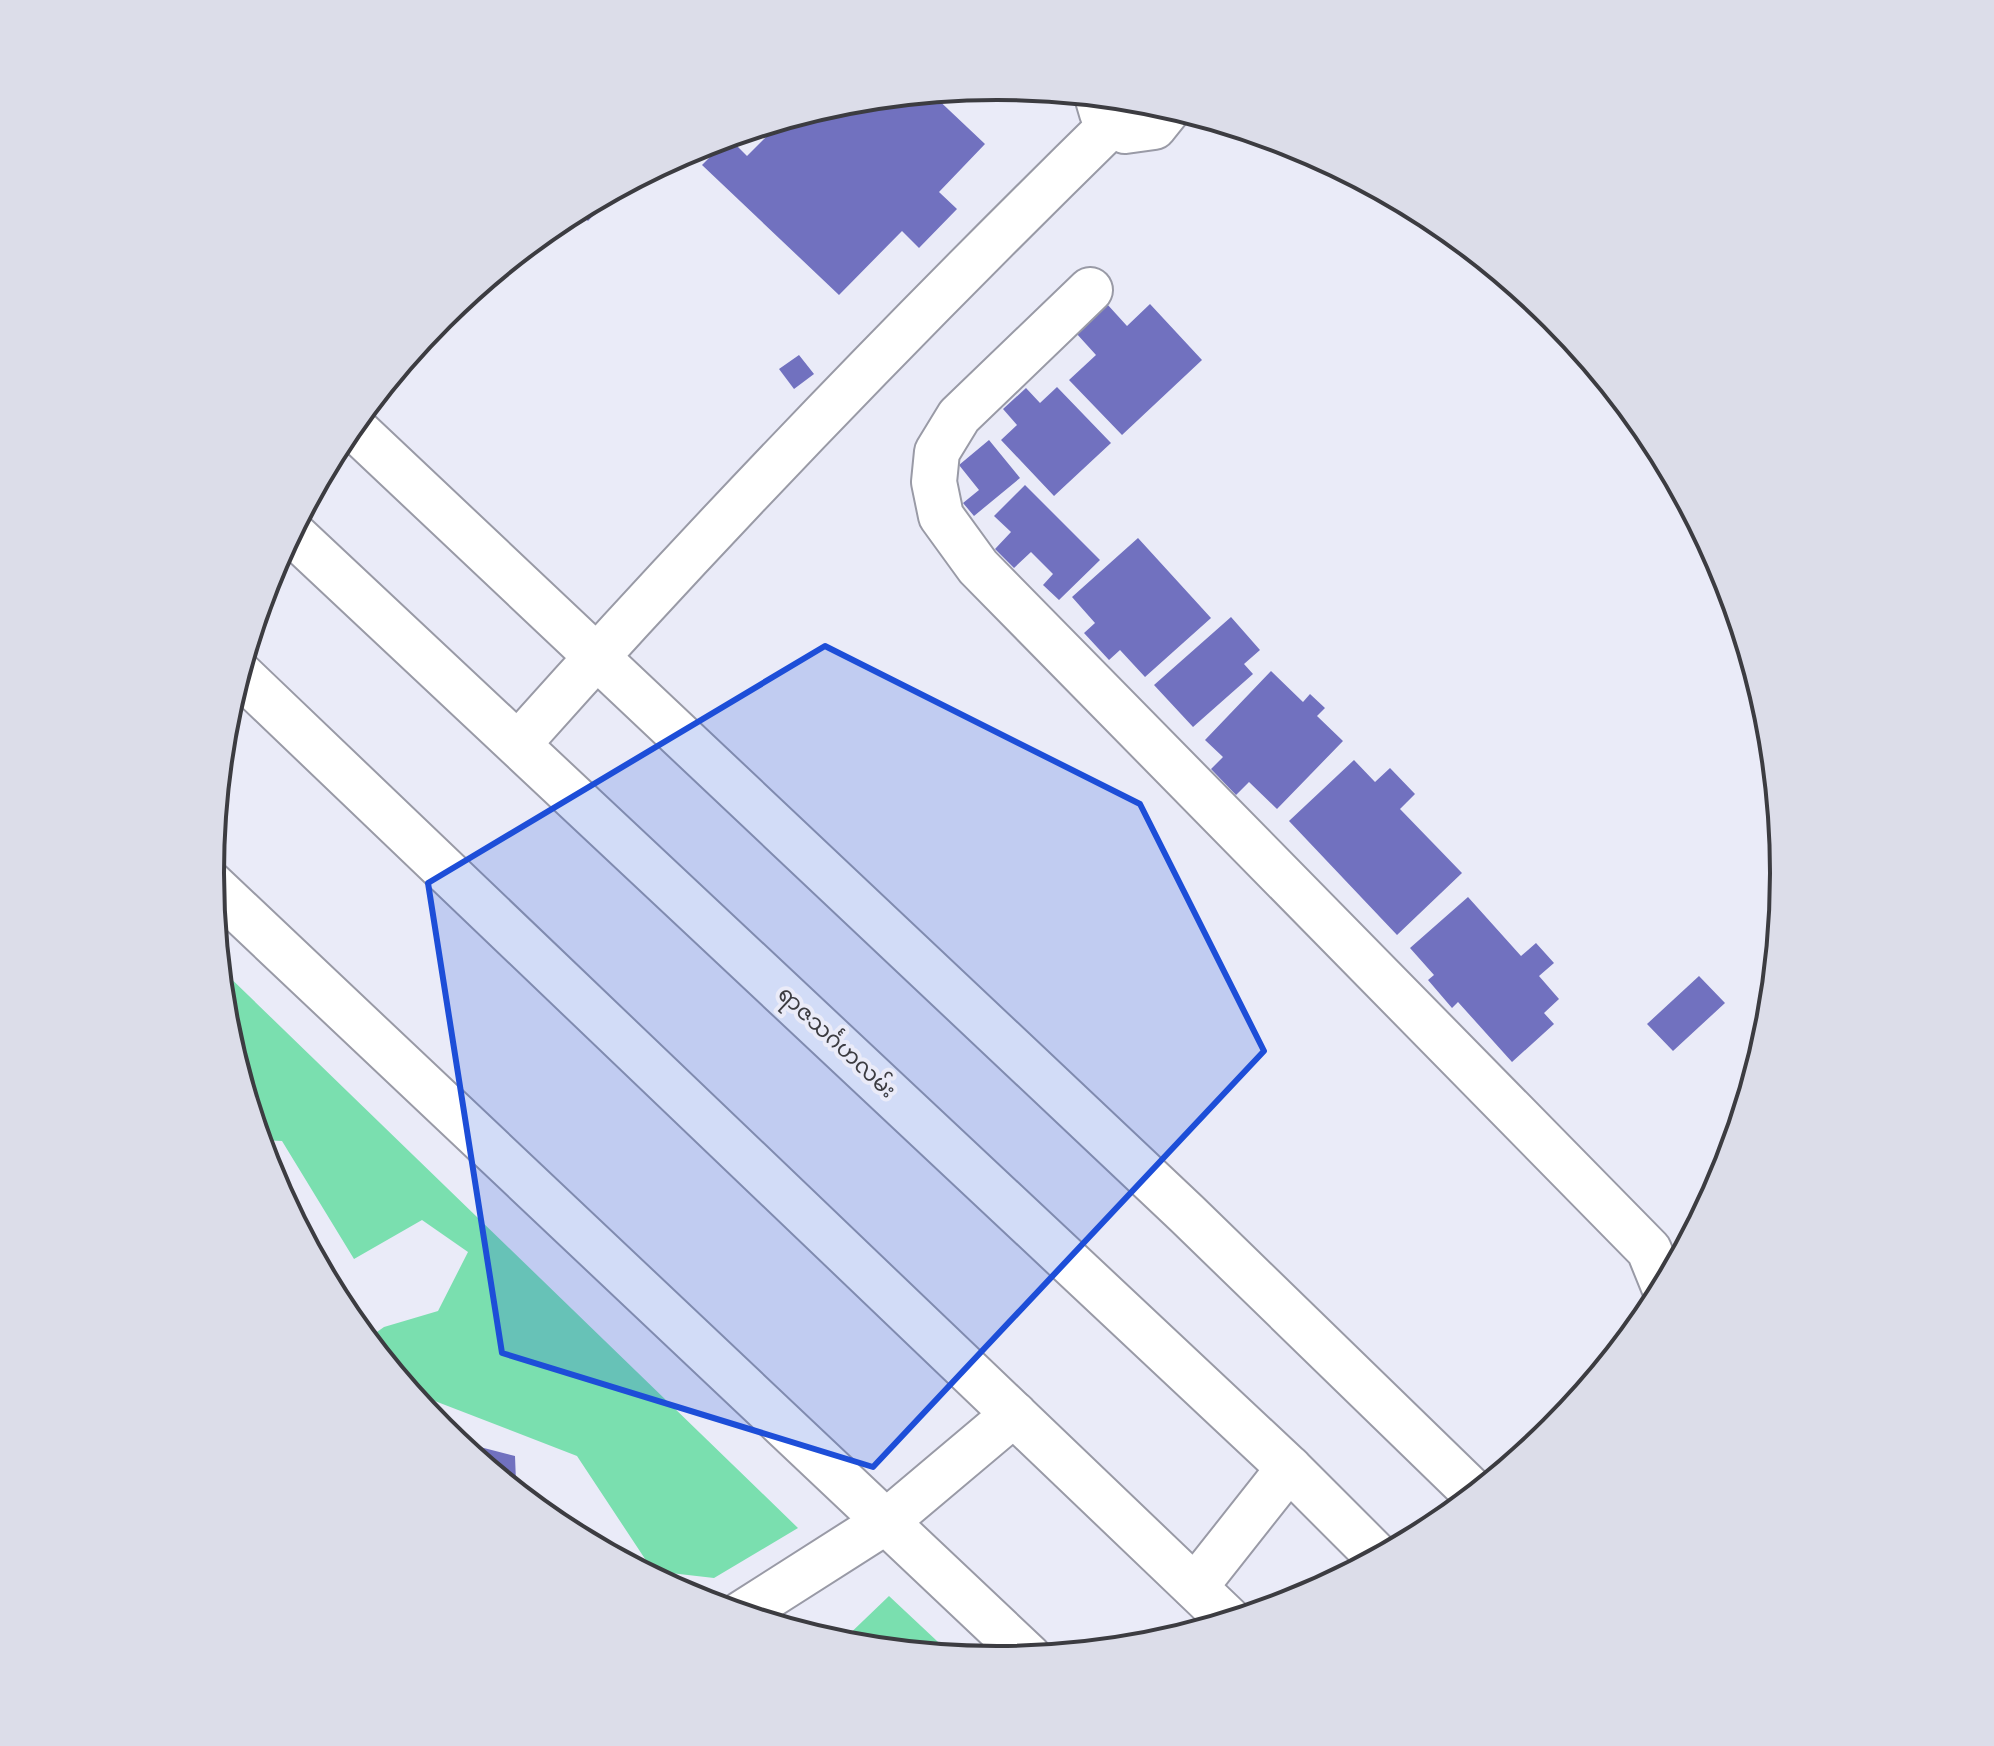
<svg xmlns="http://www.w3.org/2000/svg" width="1994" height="1746" font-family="Bitter,'Noto Sans Myanmar',serif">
<rect width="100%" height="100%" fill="#eaebf8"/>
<!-- water -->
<path fill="#7adfaf" d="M 219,967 L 798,1528 L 714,1578 L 653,1571 L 577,1456 L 427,1398 L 417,1401 L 367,1339 L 384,1327 L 438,1311 L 468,1252 L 422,1220 L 354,1259 L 282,1141 L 260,1140 L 225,1026 Z
M 889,1596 L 953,1656 L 839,1644 Z"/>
<!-- building -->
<path fill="#7171bf" d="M 931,93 L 985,144 L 939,192 L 957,209 L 919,248 L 902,231 L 839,295 L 702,165 L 729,138 L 747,156 L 783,120 L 844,101 Z
M 621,186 L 588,221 L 577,210 L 614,189 Z
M 1107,304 L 1127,326 L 1150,304 L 1202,360 L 1122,435 L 1069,380 L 1096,355 L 1076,333 Z
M 799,355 L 814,374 L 794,389 L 779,369 Z
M 1057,387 L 1111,443 L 1054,496 L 1001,440 L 1017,425 L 1003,409 L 1026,388 L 1040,403 Z
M 989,440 L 1020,478 L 974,516 L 963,503 L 979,490 L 959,465 Z
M 1025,485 L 1100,560 L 1059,600 L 1043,585 L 1053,574 L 1031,552 L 1014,568 L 995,549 L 1011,532 L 994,516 Z
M 1138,538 L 1211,618 L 1145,677 L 1120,650 L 1109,660 L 1084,633 L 1095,623 L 1072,597 Z
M 1231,617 L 1260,650 L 1244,664 L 1253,674 L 1193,727 L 1154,685 Z
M 1271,671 L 1303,702 L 1310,694 L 1325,708 L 1317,716 L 1343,741 L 1277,809 L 1249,782 L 1236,795 L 1211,769 L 1223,757 L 1205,740 Z
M 1354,760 L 1375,782 L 1390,768 L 1415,794 L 1400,809 L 1462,873 L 1397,935 L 1289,821 Z
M 1468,897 L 1521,956 L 1536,943 L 1554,963 L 1539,976 L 1559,999 L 1544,1013 L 1554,1024 L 1512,1062 L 1458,1002 L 1452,1008 L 1428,980 L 1434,975 L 1410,948 Z
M 1699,976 L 1725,1003 L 1673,1051 L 1647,1024 Z
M 453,1440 L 515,1456 L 516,1482 L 590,1543 L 559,1527 Z"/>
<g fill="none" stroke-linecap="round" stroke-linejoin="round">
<!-- minor casing -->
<g stroke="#999aa6" stroke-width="48">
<path id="minor" d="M 1097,96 L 1102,113 L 1125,131 L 1154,127 L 1170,107
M 1090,290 L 959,416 L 937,452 L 934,482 L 941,516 L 978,567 L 1649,1250 L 1664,1287
M 351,425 L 1187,1214 L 1475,1494
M 519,743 C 709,530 908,324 1112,124
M 211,884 L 1029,1657
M 741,1614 L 887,1521 L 1014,1414"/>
</g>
<!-- major casing -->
<g stroke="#999aa6" stroke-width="48">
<path id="major" d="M 291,532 L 1289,1468 L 1378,1557
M 239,673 L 1230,1621"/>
</g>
<!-- highway casing -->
<g stroke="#999aa6" stroke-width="48">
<path id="highway" d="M 1195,1587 L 1289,1468"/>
</g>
<!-- minor -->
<use href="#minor" stroke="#fff" stroke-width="44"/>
<!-- major -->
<use href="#major" stroke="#fff" stroke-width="44"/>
<!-- highway -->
<use href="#highway" stroke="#fff" stroke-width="44"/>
</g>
<!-- marked area -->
<path fill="#1d4ed8" fill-opacity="0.2" stroke="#1d4ed8" stroke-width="6" stroke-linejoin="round" d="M 825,646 L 1140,804 L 1264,1051 L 873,1467 L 502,1353 L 428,883 Z"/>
<g text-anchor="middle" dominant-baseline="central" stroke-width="8" stroke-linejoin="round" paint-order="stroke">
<!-- street labels -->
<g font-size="22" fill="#3c3c41" stroke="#eaebf8">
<text transform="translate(837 1042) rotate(43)">ရာဇသင်္ဂဟလမ်း</text>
</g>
</g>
<!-- crop -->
<path d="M0 0H1994V1746H0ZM224 873a773 773 0 1 1 1546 0a773 773 0 1 1-1546 0Z" fill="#dcdde9" fill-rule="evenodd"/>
<path fill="none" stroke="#3c3c41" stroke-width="4" d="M224 873a773 773 0 1 1 1546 0a773 773 0 1 1-1546 0Z"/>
</svg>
